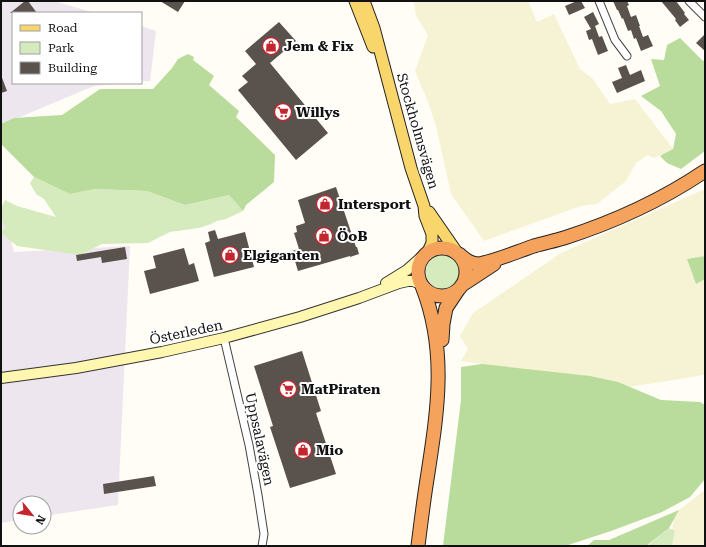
<svg xmlns="http://www.w3.org/2000/svg" width="706" height="547" font-family="'Roboto Serif',serif">
<rect width="100%" height="100%" fill="#fffdf5"/>
<!-- industrial -->
<path fill="#eee6ef" d="M 1,1 L 54,1 L 95,13 L 13,13 L 13,83 L 124,83 L 94,86 L 1,125 Z
M 141,26 L 156,31 L 150,81 L 141,81 Z
M 1,200 L 14,252 L 130,246 L 118,505 L 44,516 L 44,503 L 20,503 L 20,520 L 1,523 Z"/>
<!-- farmland -->
<path fill="#f6f3d4" d="M 414,1 L 528,1 L 537,22 L 554,14 L 580,69 L 593,79 L 610,104 L 635,99 L 674,150 L 654,158 L 648,155 L 636,163 L 626,181 L 597,204 L 581,206 L 484,241 L 451,194 L 436,126 L 428,102 L 415,71 L 428,35 L 416,16 Z
M 705,189 L 705,256 L 687,259 L 696,284 L 705,279 L 705,388 L 704,375 L 629,387 L 461,361 L 468,349 L 460,336 L 473,313 L 561,253 Z
M 705,490 L 705,546 L 672,546 L 675,531 L 672,530 L 674,519 L 679,510 Z"/>
<!-- green -->
<path fill="#d5ebbd" d="M 34,177 L 70,194 L 95,189 L 147,191 L 185,205 L 229,195 L 243,211 L 226,219 L 217,221 L 211,224 L 199,228 L 170,232 L 148,243 L 102,244 L 80,255 L 17,246 L 1,233 L 5,227 C 0,218 0,209 5,200 L 17,206 L 56,217 L 44,199 L 36,194 L 30,183 Z
M426 272a17 17 0 1 1 34 0a17 17 0 1 1-34 0Z
M 669,528 L 675,531 L 672,546 L 647,546 Z"/>
<!-- forest -->
<path fill="#b9dc9c" d="M 680,38 L 703,61 L 705,60 L 705,151 L 681,169 L 667,163 L 660,156 L 673,149 L 676,134 L 661,111 L 641,96 L 660,86 L 651,59 L 664,60 L 667,45 Z
M 188,54 L 194,57 L 193,60 L 214,76 L 209,85 L 239,111 L 236,117 L 275,155 L 274,182 L 246,205 L 243,211 L 229,195 L 185,205 L 147,191 L 95,189 L 70,194 L 34,177 L 1,144 L 1,124 L 14,118 L 62,115 L 100,89 L 153,89 L 172,68 L 178,59 Z
M 705,256 L 705,279 L 696,284 L 687,259 Z
M 482,364 L 590,376 L 618,382 L 661,400 L 700,402 L 705,405 L 705,479 L 690,497 L 662,512 L 611,531 L 565,546 L 443,546 L 461,400 L 461,367 Z
M 679,510 L 669,528 L 646,546 L 587,546 L 594,540 L 609,540 Z"/>
<!-- building -->
<path fill="#5a524d" d="M 25,1 L 28,1 L 37,13 L 10,13 Z
M 160,1 L 185,1 L 178,12 Z
M 577,1 L 581,1 L 585,8 L 569,15 L 565,6 Z
M 613,1 L 627,1 L 629,5 L 627,6 L 631,17 L 636,15 L 640,26 L 639,26 L 643,37 L 648,35 L 653,46 L 641,51 L 636,38 L 634,39 L 631,30 L 628,31 L 623,18 L 622,19 L 618,10 L 617,10 Z
M 661,1 L 676,1 L 685,13 L 684,14 L 689,20 L 680,27 L 675,20 L 676,19 Z
M 593,12 L 599,24 L 595,26 L 599,37 L 602,36 L 608,51 L 598,55 L 592,39 L 589,40 L 586,31 L 591,29 L 584,17 Z
M 279,22 L 296,41 L 270,63 L 328,133 L 296,160 L 238,90 L 248,82 L 242,76 L 256,64 L 245,51 Z
M 705,34 L 705,51 L 696,43 Z
M 626,65 L 630,75 L 641,70 L 645,81 L 617,93 L 612,82 L 622,78 L 618,68 Z
M 1,75 L 7,91 L 1,93 Z
M 336,187 L 356,247 L 357,247 L 359,254 L 350,257 L 350,256 L 298,271 L 292,251 L 299,249 L 294,233 L 297,232 L 296,226 L 305,223 L 298,200 Z
M 215,230 L 218,239 L 245,232 L 254,267 L 214,277 L 205,243 L 210,241 L 208,232 Z
M 125,247 L 127,259 L 102,263 L 101,257 L 77,261 L 76,255 Z
M 184,248 L 189,265 L 194,263 L 199,281 L 150,294 L 144,271 L 156,268 L 153,256 Z
M 302,351 L 321,411 L 316,413 L 336,474 L 290,488 L 270,427 L 273,426 L 254,366 Z
M 154,476 L 156,486 L 104,494 L 103,484 Z"/>
<g fill="none" stroke-linecap="round" stroke-linejoin="round">
<!-- street casing -->
<g stroke="#444" stroke-width="9">
<path id="street" d="M 599,1 L 615,40 L 627,56
M 689,1 L 705,17
M 224,338 L 249,445 L 258,495 L 264,534 L 262,546"/>
</g>
<!-- secondary casing -->
<g stroke="#333" stroke-width="12">
<path id="secondary" d="M 386,283 L 407,270 L 424,255
M 1,378 L 76,368 L 162,352 L 224,338 L 300,317 L 359,298 L 399,283 L 408,281 L 413,281 L 421,284"/>
</g>
<!-- primary casing -->
<g stroke="#222" stroke-width="13">
<path id="primary" d="M 355,1 L 373,47
M 364,1 L 374,28 L 411,168 L 424,206 L 425,216 L 432,234 L 432,243 L 428,252
M 429,212 L 456,251"/>
</g>
<!-- highway casing -->
<g stroke="#222" stroke-width="15">
<path id="highway" d="M418 272a24 24 0 1 1 48 0a24 24 0 1 1-48 0Z
M 459,254 C 465,259 470,264 479,264 C 498,260 516,252 534,246 C 544,243 554,241 564,238 C 614,222 662,200 705,171
M 462,285 L 494,264
M 442,340 L 443,324 L 446,308 L 458,290
M 418,546 C 421,522 424,497 428,473 C 438,408 447,349 422,286"/>
</g>
<!-- street -->
<use href="#street" stroke="#fff" stroke-width="7"/>
<!-- secondary -->
<use href="#secondary" stroke="#fff6b0" stroke-width="10"/>
<!-- primary -->
<use href="#primary" stroke="#f9d66b" stroke-width="11"/>
<!-- highway -->
<use href="#highway" stroke="#f5a25d" stroke-width="13"/>
</g>
<!-- icons -->
<defs>
<g id="shop-ring" transform="scale(0.9)"><circle r="9.5" fill="#fff" stroke="#c4262e" stroke-width="1.5"/><path d="M-5-2.5h2.3a2.7 3.5 0 0 1 5.4 0H5L5.5 6h-11ZM-1.5-2.5h3a1.5 2.3 0 0 0-3 0Z" fill="#c4262e"/></g>
<g id="supermarket-ring" transform="scale(0.9)"><circle r="9.5" fill="#fff" stroke="#c4262e" stroke-width="1.5"/><path d="M-6-5.5h2.5l.6 2H6L4.5 2H-2.5L-4.4-4H-6ZM-1.5 3.2a1.3 1.3 0 1 0 .1 0ZM3 3.2a1.3 1.3 0 1 0 .1 0Z" fill="#c4262e"/></g>
</defs>
<g fill-rule="evenodd">
<use href="#shop-ring" x="271" y="46"/>
<use href="#supermarket-ring" x="283" y="112"/>
<use href="#shop-ring" x="325" y="204"/>
<use href="#shop-ring" x="324" y="236"/>
<use href="#shop-ring" x="230" y="255"/>
<use href="#supermarket-ring" x="288" y="389"/>
<use href="#shop-ring" x="303" y="450"/>
</g>
<g text-anchor="middle" dominant-baseline="central" stroke-width="4" stroke-linejoin="round" paint-order="stroke">
<!-- poi labels -->
<g font-size="14" font-weight="bold" fill="#111" stroke="#fff" text-anchor="start">
<text x="284" y="46">Jem &amp; Fix</text>
<text x="296" y="112">Willys</text>
<text x="338" y="204">Intersport</text>
<text x="337" y="236">ÖoB</text>
<text x="243" y="255">Elgiganten</text>
<text x="301" y="389">MatPiraten</text>
<text x="316" y="450">Mio</text>
</g>
<!-- street labels -->
<g font-size="14" fill="#111" stroke="#fff">
<text transform="translate(418 131) rotate(74)">Stockholmsvägen</text>
<text transform="translate(186 332) rotate(-12)">Österleden</text>
<text transform="translate(260 439) rotate(78)">Uppsalavägen</text>
</g>
</g>
<!-- border -->
<rect width="706" height="547" fill="none" stroke="#111111" stroke-width="4"/>
<!-- legend -->
<rect x="12" y="12" width="130" height="72" fill="#ffffff" stroke="#a0a0a0"/>
<rect x="20" y="25" width="20" height="6" fill="#f9d66b" stroke="#a0a0a0"/>
<text x="48" y="32" font-size="12" fill="#111111">Road</text>
<rect x="20" y="42" width="20" height="12" fill="#d5ebbd" stroke="#a0a0a0"/>
<text x="48" y="52" font-size="12" fill="#111111">Park</text>
<rect x="20" y="62" width="20" height="12" fill="#5a524d" stroke="#a0a0a0"/>
<text x="48" y="72" font-size="12" fill="#111111">Building</text>
<!-- north arrow -->
<g transform="translate(32 515) rotate(120)"><circle r="19" fill="#ffffff" stroke="#a0a0a0"/>
<path d="M0-3L7 15L0 10L-7 15Z" fill="#c4262e"/>
<text y="-6" font-size="11" font-weight="bold" text-anchor="middle" fill="#111111">N</text>
</g>
</svg>
